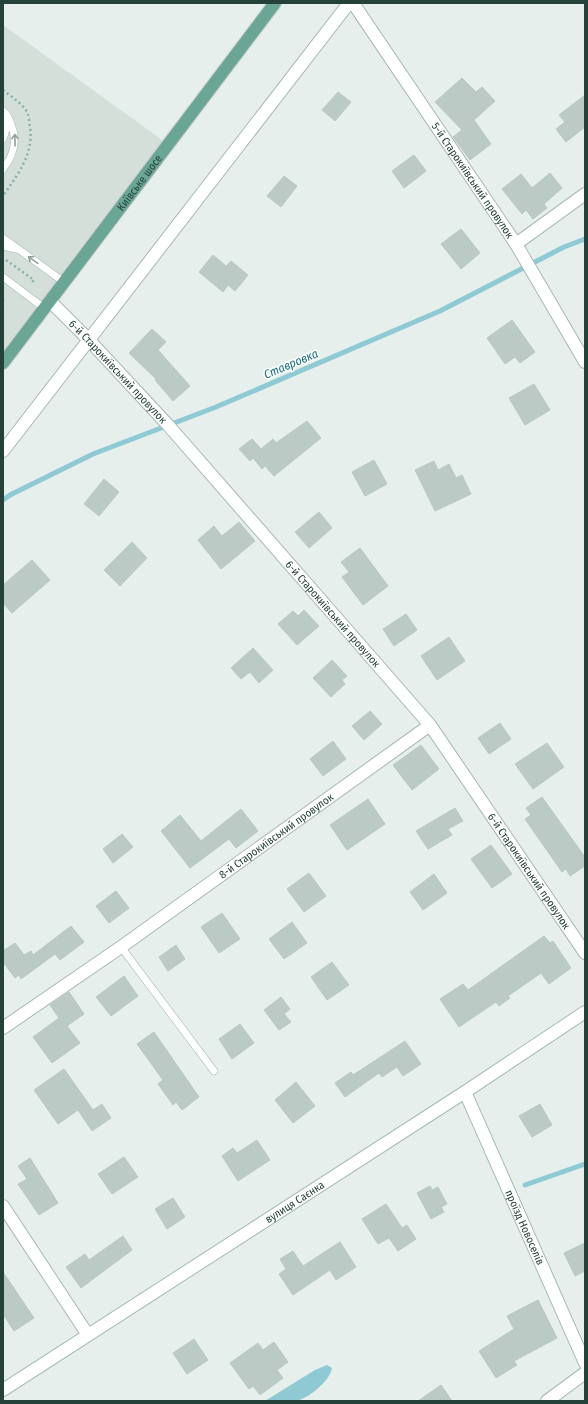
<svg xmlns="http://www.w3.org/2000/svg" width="588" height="1404" font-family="'Fira Sans Condensed',sans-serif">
<rect width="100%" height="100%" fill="#e6efeb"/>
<!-- built -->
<path fill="#d4dfda" d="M 3,25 L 169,145 L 3,356 Z"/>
<!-- water -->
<path fill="#8ec9d4" d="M 327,1365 L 332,1368 C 330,1381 309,1398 296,1401 C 287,1403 274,1401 265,1401 L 315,1370 Z"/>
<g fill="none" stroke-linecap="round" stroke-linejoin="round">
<!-- stream -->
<path stroke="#8ec9d4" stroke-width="5" d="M 3,500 L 10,495 L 93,454 L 216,407 L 440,311 L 564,247 L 585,239
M 525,1185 L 585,1164"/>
</g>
<!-- building -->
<path fill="#bbcac4" stroke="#b8c9c2" d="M 462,78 L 476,92 L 482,87 L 495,101 L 474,120 L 491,144 L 470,160 L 453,137 L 462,130 L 435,102 Z
M 338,92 L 351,102 L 335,121 L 322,110 Z
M 585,95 L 585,127 L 566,142 L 556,129 L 565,122 L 559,115 Z
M 414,155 L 426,171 L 404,188 L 392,171 Z
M 550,173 L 562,188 L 544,204 L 547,208 L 533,219 L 526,210 L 522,214 L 502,189 L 521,174 L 532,188 Z
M 284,176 L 297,186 L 281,207 L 267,196 Z
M 461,229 L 480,253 L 461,269 L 441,244 Z
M 213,255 L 226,266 L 231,261 L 248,275 L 235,291 L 228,285 L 223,292 L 199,272 Z
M 512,320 L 535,352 L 520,363 L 515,357 L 505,364 L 487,338 Z
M 152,329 L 166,342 L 158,350 L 190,386 L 173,401 L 155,380 L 156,379 L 129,353 Z
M 534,384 L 550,410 L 525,425 L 509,398 Z
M 307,421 L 321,438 L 274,476 L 265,466 L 262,469 L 253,458 L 250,461 L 239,449 L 252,439 L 261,449 L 273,439 L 276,443 Z
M 374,460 L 387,484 L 365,496 L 352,472 Z
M 434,461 L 438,470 L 449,464 L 456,478 L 462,475 L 471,494 L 435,511 L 415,470 Z
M 104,479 L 119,492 L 99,516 L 84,504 Z
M 319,512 L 332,528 L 309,548 L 295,532 Z
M 239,522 L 255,541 L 221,569 L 198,540 L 214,526 L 222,536 Z
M 132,542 L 147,558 L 120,586 L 104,570 Z
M 360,548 L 388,586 L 363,605 L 342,577 L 349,572 L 341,562 Z
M 32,560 L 50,580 L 12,613 L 3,603 L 3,585 Z
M 304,610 L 319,626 L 297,645 L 278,624 L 293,611 L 298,616 Z
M 406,614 L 417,630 L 394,646 L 383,629 Z
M 449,637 L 465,661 L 437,680 L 421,656 Z
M 253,648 L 273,670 L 259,683 L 250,672 L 241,679 L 231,668 Z
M 332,660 L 347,676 L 342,680 L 345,684 L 331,697 L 313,678 Z
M 370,711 L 382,724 L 364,740 L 352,726 Z
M 500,723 L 511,739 L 489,754 L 478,738 Z
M 333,741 L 346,759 L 323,776 L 310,759 Z
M 547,743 L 564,767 L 533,789 L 515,764 Z
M 421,745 L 439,769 L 412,790 L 393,765 Z
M 542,797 L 585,857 L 585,866 L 570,876 L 566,869 L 562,872 L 525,819 L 531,815 L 526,808 Z
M 368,799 L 385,824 L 347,850 L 330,825 Z
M 455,808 L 463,821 L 448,829 L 452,835 L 428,849 L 416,831 Z
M 241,809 L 258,831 L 236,848 L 229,839 L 190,868 L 161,831 L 180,815 L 201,841 Z
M 122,834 L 133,847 L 113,863 L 103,849 Z
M 491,845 L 512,874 L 492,888 L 471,859 Z
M 309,873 L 326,896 L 304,912 L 287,889 Z
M 434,874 L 447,893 L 423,910 L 410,892 Z
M 116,891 L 129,908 L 109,923 L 96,906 Z
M 222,913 L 240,939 L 219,953 L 201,927 Z
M 292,922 L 307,943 L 284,959 L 269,939 Z
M 71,926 L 84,942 L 60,960 L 55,954 L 21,979 L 19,975 L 15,978 L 3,962 L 3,951 L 15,943 L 24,955 L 31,951 L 33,955 Z
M 544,936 L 550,943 L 553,941 L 571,968 L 549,984 L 541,973 L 508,996 L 510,998 L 499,1006 L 496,1002 L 459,1027 L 440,999 L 463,984 L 468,990 Z
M 176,945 L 185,959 L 168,971 L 159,957 Z
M 332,962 L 349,985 L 327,1000 L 311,977 Z
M 124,976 L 138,996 L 111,1016 L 96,997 Z
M 69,992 L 84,1014 L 67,1026 L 80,1043 L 52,1063 L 33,1037 L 59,1018 L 50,1005 Z
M 281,997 L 290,1009 L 284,1014 L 291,1022 L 279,1030 L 264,1010 Z
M 240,1024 L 254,1043 L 232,1059 L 219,1039 Z
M 154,1032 L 199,1097 L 182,1110 L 176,1102 L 173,1105 L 158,1084 L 163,1080 L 137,1044 Z
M 405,1041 L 421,1064 L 403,1076 L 397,1067 L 382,1077 L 379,1073 L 345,1097 L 335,1083 L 351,1072 L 353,1075 Z
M 64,1069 L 93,1110 L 102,1104 L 111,1118 L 92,1131 L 78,1110 L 58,1124 L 34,1090 Z
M 296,1082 L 315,1106 L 293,1123 L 275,1100 Z
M 540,1104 L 552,1125 L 532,1137 L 519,1116 Z
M 257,1140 L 270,1160 L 238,1181 L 222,1156 L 233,1148 L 237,1153 Z
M 124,1157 L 138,1177 L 112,1194 L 98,1174 Z
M 30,1158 L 58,1203 L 39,1215 L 18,1184 L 27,1179 L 18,1166 Z
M 430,1186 L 432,1190 L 438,1187 L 447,1204 L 441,1207 L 444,1212 L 431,1219 L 417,1193 Z
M 173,1198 L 185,1217 L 167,1229 L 155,1209 Z
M 386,1204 L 402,1228 L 407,1225 L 416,1239 L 398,1251 L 389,1238 L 378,1244 L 362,1219 Z
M 123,1236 L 132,1250 L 81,1288 L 66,1267 L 85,1254 L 89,1260 Z
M 340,1242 L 356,1267 L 336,1280 L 330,1270 L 293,1295 L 279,1274 L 286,1269 L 280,1259 L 293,1251 L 303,1266 Z
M 585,1243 L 585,1271 L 575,1276 L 564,1253 Z
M 3,1272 L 34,1318 L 14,1331 L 3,1314 Z
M 538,1300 L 557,1338 L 514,1361 L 517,1365 L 496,1378 L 479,1351 L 514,1329 L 507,1316 Z
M 194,1339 L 208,1360 L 187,1374 L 173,1353 Z
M 274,1342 L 288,1362 L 277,1370 L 283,1378 L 260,1395 L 253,1386 L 249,1389 L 230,1363 L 258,1343 L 263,1350 Z
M 441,1385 L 452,1401 L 418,1401 Z"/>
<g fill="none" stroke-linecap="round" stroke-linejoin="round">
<!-- lane casing -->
<g stroke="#a8b8b2" stroke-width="8">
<path id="lane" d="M 3,111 C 8,115 9,119 11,124 C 18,141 14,155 3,169
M 3,139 L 7,127 L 7,118
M 3,238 L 64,282
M 3,246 L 16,249
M 3,277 L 44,308
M 121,947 L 214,1071"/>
</g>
<!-- street casing -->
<g stroke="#a8b8b2" stroke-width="14">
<g id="street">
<path id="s1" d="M 353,3 L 516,244 L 585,362"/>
<path d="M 516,244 L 585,194"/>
<path id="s2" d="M 50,301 L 88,339 L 168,425 L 430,725 L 585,953"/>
<path d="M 3,451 L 349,3"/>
<path id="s3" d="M 3,1028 L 121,947 L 430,725"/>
<path id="s4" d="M 465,1092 L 585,1363"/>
<path d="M 3,1206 L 88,1335"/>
<path d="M 547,1401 L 585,1373"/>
</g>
</g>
<!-- secondary casing -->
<g stroke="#a4bbb3" stroke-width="14">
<g id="secondary">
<path id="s5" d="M 3,1390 L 465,1092 L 585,1012"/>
</g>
</g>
<!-- primary casing -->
<g stroke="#c2cac8" stroke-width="14">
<g id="primary">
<path id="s6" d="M 3,363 L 275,3"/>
</g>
</g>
<!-- path -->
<path stroke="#86b3a5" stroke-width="2.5" stroke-dasharray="2 3" stroke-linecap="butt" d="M 3,90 C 11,97 23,103 28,114 C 29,117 29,122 30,126 C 34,154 18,174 3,196
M 6,260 L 34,280 L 30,284
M 3,299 L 3,305"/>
<!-- lane -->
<use href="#lane" stroke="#fff" stroke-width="7"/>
<!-- street -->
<use href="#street" stroke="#fff" stroke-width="12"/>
<!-- secondary -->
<use href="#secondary" stroke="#fff" stroke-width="12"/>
<!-- primary -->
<use href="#primary" stroke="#6aa596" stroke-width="12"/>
</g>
<!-- one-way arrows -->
<defs><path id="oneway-shaft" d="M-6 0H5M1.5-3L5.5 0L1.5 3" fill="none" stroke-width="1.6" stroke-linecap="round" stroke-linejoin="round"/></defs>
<g stroke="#92a09c">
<use href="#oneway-shaft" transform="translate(15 140) rotate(-91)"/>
<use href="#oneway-shaft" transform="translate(33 260) rotate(-145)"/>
</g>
<g text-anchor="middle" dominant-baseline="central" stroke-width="3.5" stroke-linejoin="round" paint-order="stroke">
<!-- street labels -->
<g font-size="11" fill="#24423a" stroke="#f7fbf9">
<text stroke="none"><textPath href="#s1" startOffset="214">5-й Старокиївський провулок</textPath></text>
<text stroke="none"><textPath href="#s6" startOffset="226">Київське шосе</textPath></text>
<text stroke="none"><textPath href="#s2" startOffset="98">6-й Старокиївський провулок</textPath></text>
<text stroke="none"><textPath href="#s2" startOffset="422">6-й Старокиївський провулок</textPath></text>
<text stroke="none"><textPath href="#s3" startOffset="334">8-й Старокиївський провулок</textPath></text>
<text stroke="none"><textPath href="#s2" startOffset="746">6-й Старокиївський провулок</textPath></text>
<text stroke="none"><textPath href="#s5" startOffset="347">вулиця Саєнка</textPath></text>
<text stroke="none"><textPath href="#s4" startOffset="148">проїзд Новоселів</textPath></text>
</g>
<!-- water labels -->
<g font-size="12" font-style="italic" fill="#1c6f80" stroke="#f7fbf9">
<text transform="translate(291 364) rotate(-23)">Ставровка</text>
</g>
</g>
<!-- border -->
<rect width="588" height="1404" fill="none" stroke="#24423a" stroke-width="8"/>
</svg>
